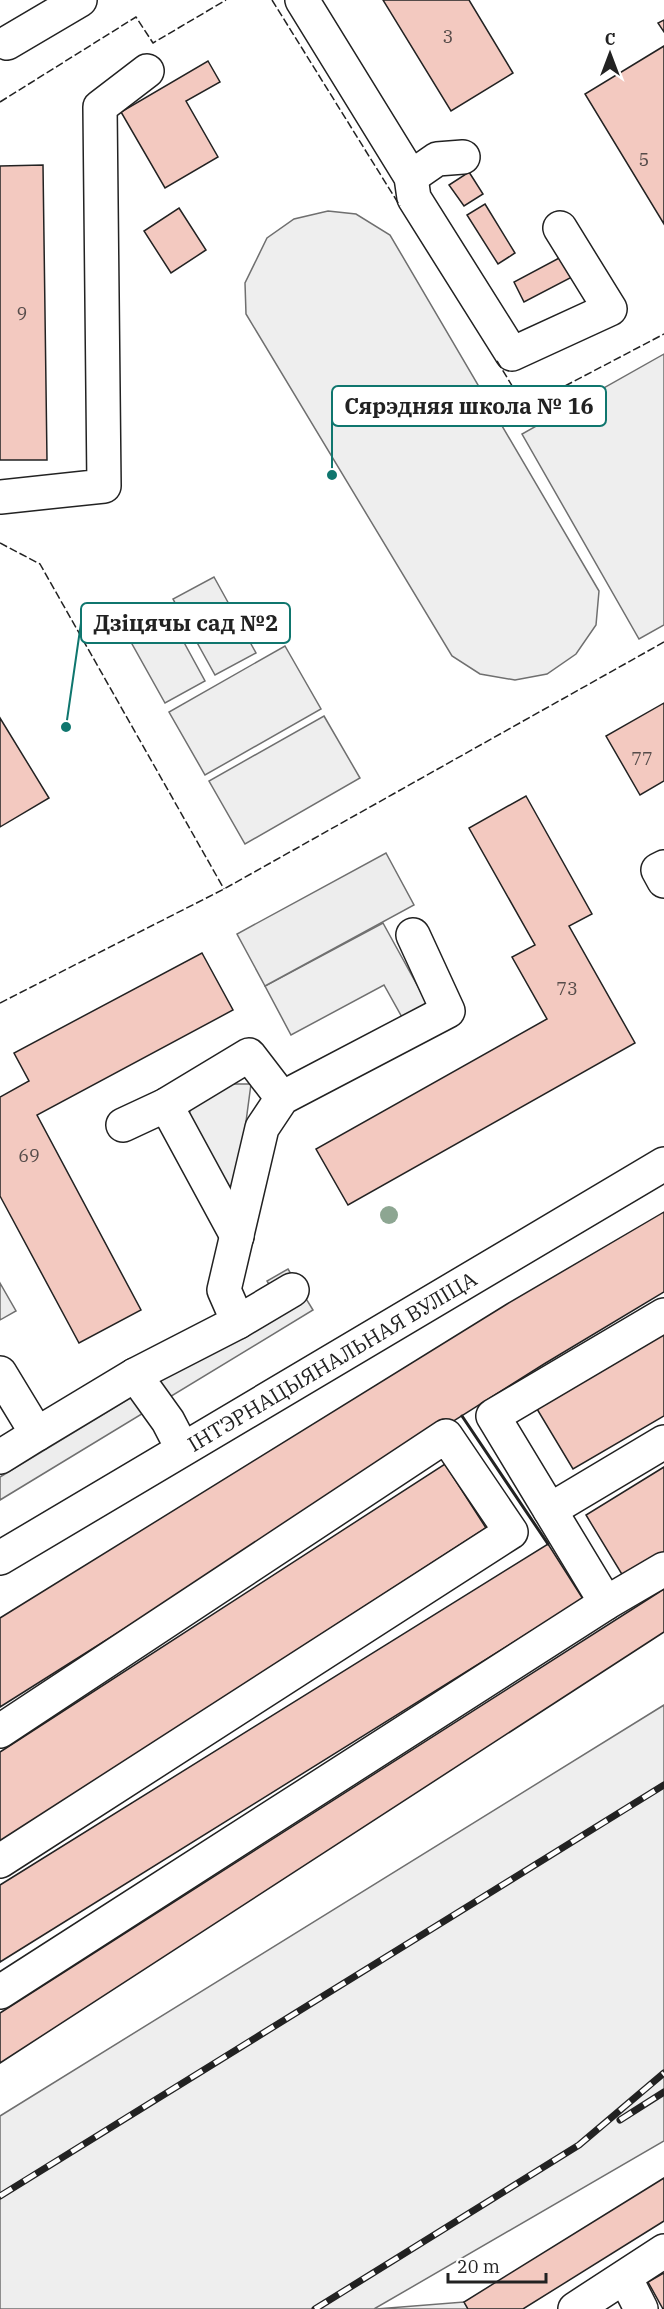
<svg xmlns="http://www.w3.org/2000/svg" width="664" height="2309" font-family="'IBM Plex Serif',serif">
<rect width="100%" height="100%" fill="#fff"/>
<!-- green -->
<path fill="#eee" stroke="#6f6f6f" stroke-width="1.5" d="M 328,211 L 356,214 L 390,235 L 599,591 L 596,625 L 576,654 L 547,674 L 515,680 L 480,674 L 452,656 L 246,314 L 245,283 L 267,238 L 294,219 Z
M 664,354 L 664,625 L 639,639 L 522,434 Z
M 214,577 L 256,653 L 215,675 L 173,599 Z
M 163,604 L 205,681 L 165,703 L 122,626 Z
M 285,646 L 321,709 L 205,775 L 169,712 Z
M 324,716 L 360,778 L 245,844 L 209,781 Z
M 383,923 L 428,1005 L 403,1019 L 384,985 L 291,1035 L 265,986 Z
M 230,1084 L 251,1084 L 235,1204 L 187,1120 L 193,1102 Z
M 664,1705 L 664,2141 L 374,2309 L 0,2309 L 0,2116 Z
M 464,2302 L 468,2309 L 376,2309 Z"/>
<!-- parking -->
<path fill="#ededed" stroke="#6f6f6f" stroke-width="1.5" d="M 386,853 L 414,905 L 265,986 L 237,934 Z
M 288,1269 L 313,1310 L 0,1500 L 0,1477 L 282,1306 L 267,1281 Z
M 0,1283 L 16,1311 L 0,1320 Z"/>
<!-- building -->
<path fill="#f3c9c0" stroke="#222" stroke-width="1.5" d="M 383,0 L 469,0 L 513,73 L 451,111 Z
M 664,20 L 664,32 L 658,23 Z
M 664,46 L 664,224 L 585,94 Z
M 208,61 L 220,82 L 186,101 L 218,157 L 165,188 L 121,112 Z
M 43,165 L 47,460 L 0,460 L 0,166 Z
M 469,172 L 483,194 L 464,206 L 449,185 Z
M 485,204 L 515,253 L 498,264 L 467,215 Z
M 179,208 L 206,250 L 171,273 L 144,231 Z
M 561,257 L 572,277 L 524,302 L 514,282 Z
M 664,703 L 664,781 L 640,795 L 606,736 Z
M 0,718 L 49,798 L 0,827 Z
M 526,796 L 592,914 L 569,926 L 635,1043 L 348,1205 L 316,1149 L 547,1019 L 512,957 L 535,945 L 469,828 Z
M 202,953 L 233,1010 L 37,1115 L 141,1310 L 79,1343 L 0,1196 L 0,1097 L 29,1081 L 14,1053 Z
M 664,1212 L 664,1292 L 544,1364 L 0,1707 L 0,1618 L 507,1304 Z
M 664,1334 L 664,1416 L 573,1469 L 537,1409 Z
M 445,1464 L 486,1528 L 0,1842 L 0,1752 Z
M 664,1467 L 664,1558 L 626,1581 L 586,1515 Z
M 548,1544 L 583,1599 L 0,1962 L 0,1885 Z
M 664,1589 L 664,1632 L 0,2063 L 0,2013 Z
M 664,2178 L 664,2221 L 523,2309 L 468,2309 L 464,2302 Z
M 664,2273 L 664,2309 L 663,2309 L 648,2282 Z"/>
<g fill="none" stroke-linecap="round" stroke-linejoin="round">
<!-- minor casing -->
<g stroke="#222" stroke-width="36">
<g id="minor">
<path d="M 302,0 L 411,177 L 414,198 L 512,354 L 610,309 L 560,228"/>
<path d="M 7,43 L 80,0"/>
<path d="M 411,177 L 437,159 L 463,157"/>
<path d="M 0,497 L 104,486 L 100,107 L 147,71"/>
<path d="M 664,867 L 658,870 L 664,881"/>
<path d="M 166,1105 L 237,1236"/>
<path d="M 123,1125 L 166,1105 L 249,1055 L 282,1098"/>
<path d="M 238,1322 L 292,1290"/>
<path d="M 0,1373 L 37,1434 L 135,1375"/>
<path d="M 182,1448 L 168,1421 L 135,1375 L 238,1322 L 224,1290 L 262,1128 L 282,1098 L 448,1011 L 413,935"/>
<path d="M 0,1457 L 37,1434"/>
<path d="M 550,1510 L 664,1442"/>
<path id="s1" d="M 0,1558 L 664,1164"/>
<path d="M 606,1603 L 493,1416 L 664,1315"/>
<path d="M 0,1731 L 446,1436 L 511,1532 L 0,1861"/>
<path d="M 0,1992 L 606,1603 L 664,1569"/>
<path d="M 626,2279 L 641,2309"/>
<path d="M 575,2309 L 664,2251"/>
</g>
</g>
<!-- minor -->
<use href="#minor" stroke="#fff" stroke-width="33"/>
<!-- rail casing -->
<g stroke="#222" stroke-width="7">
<path id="rail" d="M 620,2120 L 664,2092
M 0,2196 L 664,1785
M 315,2309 L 579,2145 L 664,2073"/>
</g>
<!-- rail -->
<use href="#rail" stroke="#fff" stroke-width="4.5" stroke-dasharray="14" stroke-linecap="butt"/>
<!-- fence -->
<path stroke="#222" stroke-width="1.5" stroke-dasharray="8 3" stroke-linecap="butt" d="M 272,0 L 400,206
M 0,102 L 136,17 L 153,43 L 226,0
M 497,361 L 525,407 L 664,334
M 0,543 L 40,564 L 224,889
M 0,1003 L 224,889 L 664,642"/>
<!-- wall -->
<path stroke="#222" stroke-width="3" d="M 462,1416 L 548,1544"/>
</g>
<!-- trees -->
<circle fill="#8da692" cx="389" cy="1215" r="9"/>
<g text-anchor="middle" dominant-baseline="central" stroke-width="4.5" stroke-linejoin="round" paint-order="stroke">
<!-- number labels -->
<g font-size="18" fill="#564c4a">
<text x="448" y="36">3</text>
<text x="644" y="159">5</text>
<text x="22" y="313">9</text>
<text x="642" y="758">77</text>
<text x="567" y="988">73</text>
<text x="29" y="1155">69</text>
</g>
<!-- street labels -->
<g font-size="21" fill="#222" stroke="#fff">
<text stroke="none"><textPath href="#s1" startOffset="386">ІНТЭРНАЦЫЯНАЛЬНАЯ ВУЛІЦА</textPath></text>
</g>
</g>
<!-- callouts -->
<path fill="none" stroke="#0f766e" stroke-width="2" d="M332 475L332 406M66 727L81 623"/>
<g fill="#0f766e" stroke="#fff" stroke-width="2">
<circle cx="332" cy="475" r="6"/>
<circle cx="66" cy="727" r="6"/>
</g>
<g fill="#fff" stroke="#0f766e" stroke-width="2">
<rect x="332" y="386" width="274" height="40" rx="6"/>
<rect x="81" y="603" width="209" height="40" rx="6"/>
</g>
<g font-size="22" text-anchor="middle" font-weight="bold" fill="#222">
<text x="469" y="414">Сярэдняя школа № 16</text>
<text x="186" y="631">Дзіцячы сад №2</text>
</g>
<!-- north arrow -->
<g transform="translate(610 54)" stroke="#ffffff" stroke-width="4.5" paint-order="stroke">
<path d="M0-4.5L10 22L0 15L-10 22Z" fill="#222222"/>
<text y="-9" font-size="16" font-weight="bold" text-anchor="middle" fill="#222222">С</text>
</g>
<!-- scale -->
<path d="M448 2273v9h98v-9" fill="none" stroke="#222222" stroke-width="3"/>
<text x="457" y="2273" font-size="18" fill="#222222" stroke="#ffffff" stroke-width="4.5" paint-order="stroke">20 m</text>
</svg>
